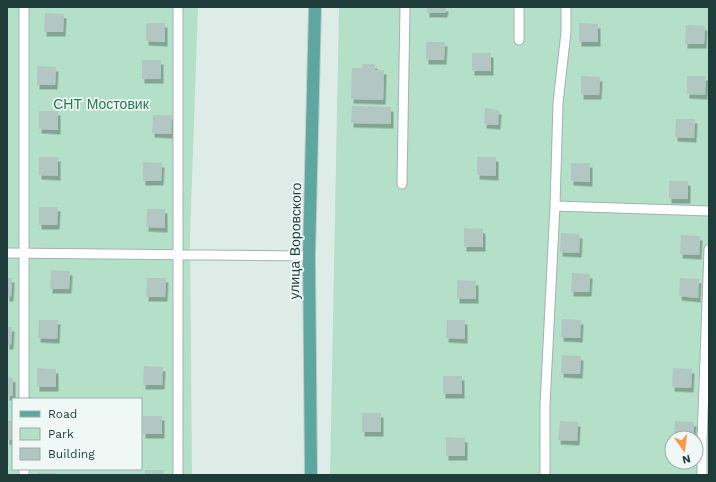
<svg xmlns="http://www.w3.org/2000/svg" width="716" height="482" font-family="'Work Sans',sans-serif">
<defs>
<filter id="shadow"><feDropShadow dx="2.5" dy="4.5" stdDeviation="0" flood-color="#0004"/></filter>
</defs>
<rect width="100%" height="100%" fill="#deece8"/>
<!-- green -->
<path fill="#b4dfc8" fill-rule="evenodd" d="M 7,7 L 198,7 L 190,236 L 192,475 L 7,475 ZM 13,399 L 141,399 L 141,469 L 13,469 Z
M 339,7 L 709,7 L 709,475 L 330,475 ZM 672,438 L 696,438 L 696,462 L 672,462 Z"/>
<!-- building -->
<path fill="#b3c7c2" filter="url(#shadow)" d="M 427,7 L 446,7 L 445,13 L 427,13 Z
M 45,13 L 64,14 L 63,32 L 44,32 Z
M 146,23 L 165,23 L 165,42 L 146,41 Z
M 579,23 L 598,24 L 598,42 L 579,42 Z
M 686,25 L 705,26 L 704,44 L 685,44 Z
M 426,42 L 445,42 L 444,60 L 426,60 Z
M 472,53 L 491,53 L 491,71 L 472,71 Z
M 142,60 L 161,60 L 161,79 L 142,79 Z
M 362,64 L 375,64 L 375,70 L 384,70 L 383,100 L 351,99 L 352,68 L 362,68 Z
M 37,66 L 56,67 L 55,85 L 37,85 Z
M 581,76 L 600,77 L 599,95 L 581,95 Z
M 687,76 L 706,76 L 705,95 L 687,94 Z
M 352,106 L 391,107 L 391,124 L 351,123 Z
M 485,108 L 499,110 L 498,125 L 484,124 Z
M 39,111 L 58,111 L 58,130 L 39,129 Z
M 153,115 L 172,115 L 171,134 L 152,133 Z
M 676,119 L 695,119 L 694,138 L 675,137 Z
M 39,157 L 58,157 L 58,176 L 39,175 Z
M 477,157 L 496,157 L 496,176 L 477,175 Z
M 143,162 L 162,163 L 161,181 L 143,181 Z
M 571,163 L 590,163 L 590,182 L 571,181 Z
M 669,181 L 688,181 L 688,199 L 669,199 Z
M 39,207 L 58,207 L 57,225 L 39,225 Z
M 147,209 L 165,209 L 165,228 L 146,227 Z
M 464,228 L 483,229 L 483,247 L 464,247 Z
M 561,233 L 580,234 L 579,253 L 560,252 Z
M 681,235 L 700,236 L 699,255 L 680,254 Z
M 51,270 L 70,271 L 69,289 L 50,289 Z
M 572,273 L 590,274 L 589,292 L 571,292 Z
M 7,278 L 12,278 L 11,297 L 7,297 Z
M 147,278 L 166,278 L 165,297 L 146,297 Z
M 680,278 L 699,279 L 698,298 L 679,296 Z
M 457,280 L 476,281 L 476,299 L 457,299 Z
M 562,319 L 581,320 L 580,338 L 561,337 Z
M 39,320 L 58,320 L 57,339 L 38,338 Z
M 447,320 L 465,320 L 465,339 L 446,338 Z
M 7,327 L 12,327 L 11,345 L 7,345 Z
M 562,355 L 581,356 L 580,374 L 561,373 Z
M 144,366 L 163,367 L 162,385 L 143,385 Z
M 37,368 L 56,369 L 56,387 L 37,387 Z
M 673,368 L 692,369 L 691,388 L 672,387 Z
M 443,376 L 462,376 L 462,394 L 443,394 Z
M 7,377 L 13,378 L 13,396 L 7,396 Z
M 362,413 L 381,413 L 381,432 L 362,432 Z
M 143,416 L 162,416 L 162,434 L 143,434 Z
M 7,421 L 13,421 L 13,440 L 7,440 Z
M 560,421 L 578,422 L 577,441 L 558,440 Z
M 675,421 L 694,422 L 693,438 L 674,438 Z
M 446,437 L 465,438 L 465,456 L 446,456 Z
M 145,470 L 164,470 L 163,475 L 145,475 Z
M 37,473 L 56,473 L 56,475 L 37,475 Z"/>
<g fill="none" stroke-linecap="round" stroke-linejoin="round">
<!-- service casing -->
<g stroke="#a1b4b0" stroke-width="11">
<path id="service" d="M 178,7 L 178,475
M 519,7 L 519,40
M 402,184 L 405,7
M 555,206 L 709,211
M 7,253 L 309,256
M 24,399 L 24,7
M 24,469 L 24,475
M 545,475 L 545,405 L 555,206 L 558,103 L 566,32 L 566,7
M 702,475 L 702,441 L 709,249"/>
</g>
<!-- primary casing -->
<g stroke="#c0c9c8" stroke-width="14">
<path id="primary" d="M 311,475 L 309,256 L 315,7"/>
</g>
<!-- service -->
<use href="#service" stroke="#fff" stroke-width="9"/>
<!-- primary -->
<use href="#primary" stroke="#5ea6a0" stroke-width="12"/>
</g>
<g text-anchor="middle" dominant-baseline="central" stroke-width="3.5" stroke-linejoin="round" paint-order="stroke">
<!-- park labels -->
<g font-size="14" fill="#247853" stroke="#eff8f5">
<text x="101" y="104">СНТ Мостовик</text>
</g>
<!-- street labels -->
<g font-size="14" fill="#1e3d3a" stroke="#eff8f5">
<text transform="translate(295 241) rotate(-89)">улица Воровского</text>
</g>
</g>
<!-- border -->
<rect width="716" height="482" fill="none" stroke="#1e3d3a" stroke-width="16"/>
<!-- legend -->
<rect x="12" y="398" width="130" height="72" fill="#eff8f5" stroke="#9badaa"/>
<rect x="20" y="411" width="20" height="6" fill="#5ea6a0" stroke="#9badaa"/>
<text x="48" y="418" font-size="12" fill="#1e3d3a">Road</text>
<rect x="20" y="428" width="20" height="12" fill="#b4dfc8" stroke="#9badaa"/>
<text x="48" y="438" font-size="12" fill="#1e3d3a">Park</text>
<rect x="20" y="448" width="20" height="12" fill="#b3c7c2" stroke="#9badaa"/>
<text x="48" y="458" font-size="12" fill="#1e3d3a">Building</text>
<!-- north arrow -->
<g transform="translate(684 450) rotate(166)"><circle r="19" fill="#eff8f5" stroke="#9badaa"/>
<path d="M0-3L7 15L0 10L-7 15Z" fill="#ff9649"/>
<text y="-6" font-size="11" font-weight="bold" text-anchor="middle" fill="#1e3d3a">N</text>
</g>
</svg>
